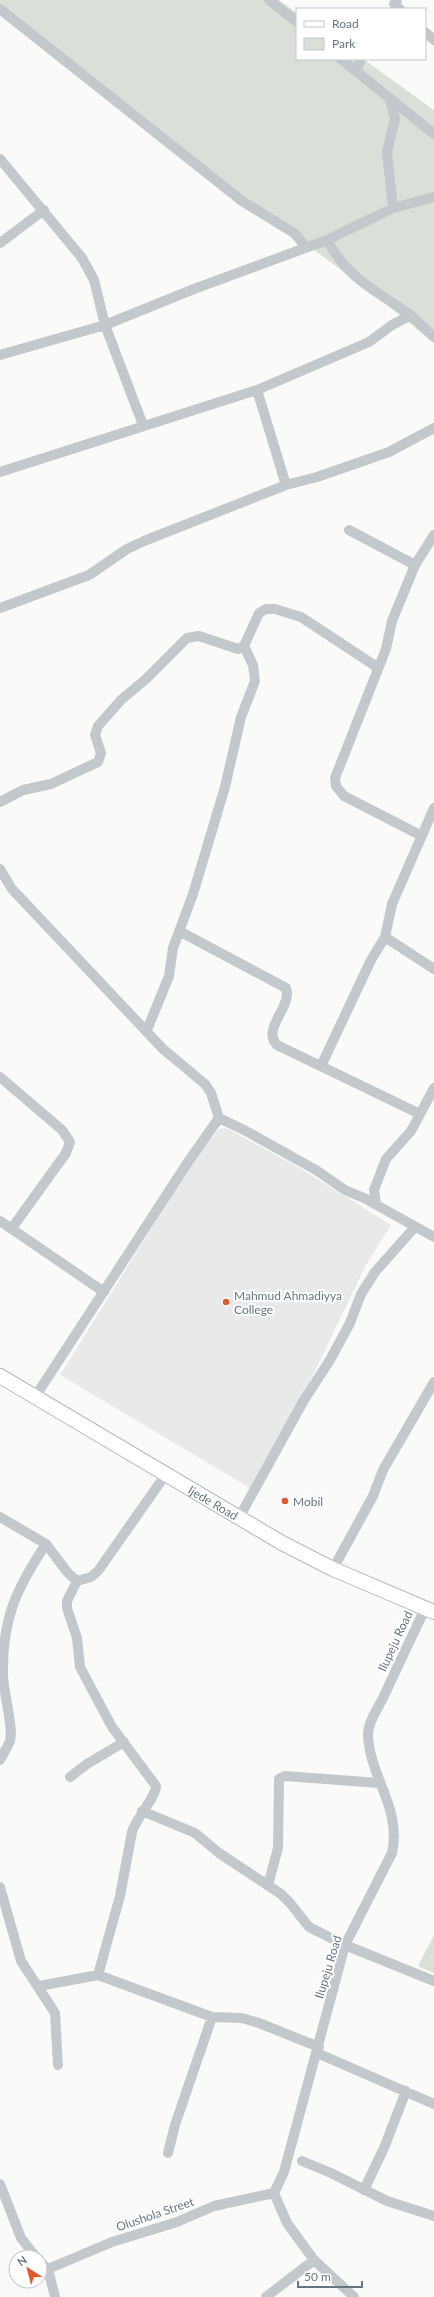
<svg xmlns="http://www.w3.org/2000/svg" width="434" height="2297" font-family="Lato,sans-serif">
<rect width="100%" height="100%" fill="#fafaf8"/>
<!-- built -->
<path fill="#e8e9e9" d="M 226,1128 L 298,1167 L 391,1225 L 366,1265 L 312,1377 L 250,1488 L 60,1375 L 192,1163 L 219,1129 Z"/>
<!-- green -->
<path fill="#dadfd7" d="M 0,0 L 279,0 L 297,13 L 297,59 L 363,59 L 434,110 L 434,343 L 381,300 L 262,211 L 0,5 Z
M 434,1935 L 434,1973 L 418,1966 Z"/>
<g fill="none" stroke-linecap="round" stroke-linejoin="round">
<!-- secondary casing -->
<g stroke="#b3babf" stroke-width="16">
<g id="secondary">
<path id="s1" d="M 0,1376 L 282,1543 L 333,1569 L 434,1612"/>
</g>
</g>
<!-- street -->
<path stroke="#c3c8cc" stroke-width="10" d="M 269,0 L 297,22
M 397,0 L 394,4 L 400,9
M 0,9 L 242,201 L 294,233 L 306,247
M 425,32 L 434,40
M 341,59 L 434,134
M 356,71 L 361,59
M 390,99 L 395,119 L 387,152 L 393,208
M 0,159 L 82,258 L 94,280 L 105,325 L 143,425
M 327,240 C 350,282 376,289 411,316 C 419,322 426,330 434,337
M 0,243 L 44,210
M 0,355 L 105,325 L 194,289 L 327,240 L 393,208 L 434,197
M 257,390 L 286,485
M 0,472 L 257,390 L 369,342 L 392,325 L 411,315
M 349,530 L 415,565
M 0,608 L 89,575 L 127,549 L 144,541 L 286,485 L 317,477 L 389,452 L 434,428
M 0,802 L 23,790 L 51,784 L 98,762 L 101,753 L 95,735 L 98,726 L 121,700 L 146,679 L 187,638 L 199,636 L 238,649 L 244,646
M 420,835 L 344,796 L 336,786 L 335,778 L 386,649 L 392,621 L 415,565 L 434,535
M 0,869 L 12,889 L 163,1049 L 205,1084 L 211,1093 L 219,1118 L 246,1131 L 316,1170 L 345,1190 L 364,1198 L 434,1237
M 179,931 L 286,988 C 293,1006 261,1029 277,1045 L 420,1114
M 385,937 L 434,969
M 147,1030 L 169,976 L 173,948 L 193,894 L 225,787 L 241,717 L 255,681 L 253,665 L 244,646 L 259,613 L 266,609 L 275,609 L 301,617 L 377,667
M 321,1066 L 371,960 L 385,937 L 392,904 L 434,808
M 0,1077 L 62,1130 L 70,1142 L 66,1153 L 12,1228
M 376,1204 L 374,1190 L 386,1159 L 411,1131 L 434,1088
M 0,1221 L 104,1292
M 35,1397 L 188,1162 L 219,1118
M 240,1516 L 304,1400 L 330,1360 L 350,1323 L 361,1294 L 375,1272 L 414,1228
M 0,1517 L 46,1544 L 68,1573 L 77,1581 L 91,1577 L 98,1571 L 166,1474
M 333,1569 L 373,1496 L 383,1470 L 434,1382
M 77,1581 L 67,1601 L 67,1608 L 77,1638 L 80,1667 L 112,1727 L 156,1786 C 156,1797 136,1818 132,1832 L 120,1896 L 98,1975
M 0,1760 C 3,1754 7,1748 10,1741 C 14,1728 3,1691 3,1675 C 2,1619 16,1589 46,1544
M 70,1777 L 87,1764 L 124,1742
M 142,1811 L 195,1833 L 219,1853 L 281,1894 L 290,1903 L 309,1927 L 345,1945 L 434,1981
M 268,1885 L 278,1848 L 279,1779 L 285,1776 L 379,1783
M 0,1887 L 21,1961 L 55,2013 L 58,2065
M 39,1986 L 98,1975 L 212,2017 L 242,2018 L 259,2023 L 319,2047
M 317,2053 L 434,2104
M 168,2153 L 175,2125 L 212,2017
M 302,2161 L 331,2173 L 387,2201 L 434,2216
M 0,2184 L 21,2238 L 36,2257
M 364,2190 L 384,2148 L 406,2091
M 40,2262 L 48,2269 L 55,2297
M 48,2269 L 112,2242 L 177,2222 L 214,2206 L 274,2193
M 266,2297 L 314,2260
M 354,2297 L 314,2260 L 287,2223 L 274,2193 L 284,2172 L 345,1945 L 392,1853 C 402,1807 369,1777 368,1734 C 368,1722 378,1708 383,1698 C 397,1668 411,1638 425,1609"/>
<!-- secondary -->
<use href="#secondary" stroke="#fff" stroke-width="14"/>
</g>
<!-- markers -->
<g fill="#e4572e" stroke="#fff" stroke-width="1.5">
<circle cx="226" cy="1302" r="4"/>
<circle cx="285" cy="1501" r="4"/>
</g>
<g text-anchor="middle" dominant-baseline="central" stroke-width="4" stroke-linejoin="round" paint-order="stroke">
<!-- poi labels -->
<g font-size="12" fill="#657683" stroke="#fff" text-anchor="start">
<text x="234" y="1295">Mahmud Ahmadiyya<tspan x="234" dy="14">College</tspan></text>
<text x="293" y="1501">Mobil</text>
</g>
<!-- street labels -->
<g font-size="12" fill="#657683" stroke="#fff">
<text stroke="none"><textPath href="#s1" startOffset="248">Ijede Road</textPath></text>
<text transform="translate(395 1641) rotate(-65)">Ilupeju Road</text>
<text transform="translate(328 1967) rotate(-73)">Ilupeju Road</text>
<text transform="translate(155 2214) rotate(-19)">Olushola Street</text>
</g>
</g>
<!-- legend -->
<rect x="296" y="8" width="130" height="52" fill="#ffffff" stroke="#c1c8cd"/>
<rect x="304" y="21" width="20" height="6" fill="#ffffff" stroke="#c1c8cd"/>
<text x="332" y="28" font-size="12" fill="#657683">Road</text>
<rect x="304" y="38" width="20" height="12" fill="#dadfd7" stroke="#c1c8cd"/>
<text x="332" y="48" font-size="12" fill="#657683">Park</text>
<!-- north arrow -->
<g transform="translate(28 2269) rotate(324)"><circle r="19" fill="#ffffff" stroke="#c1c8cd"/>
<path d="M0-3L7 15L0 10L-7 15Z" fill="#e4572e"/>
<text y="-6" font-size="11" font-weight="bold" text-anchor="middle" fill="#657683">N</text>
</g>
<!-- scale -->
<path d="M298 2281v6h64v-6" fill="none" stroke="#657683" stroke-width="2"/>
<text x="304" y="2281" font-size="12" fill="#657683" stroke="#ffffff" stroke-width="3" paint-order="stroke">50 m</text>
</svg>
